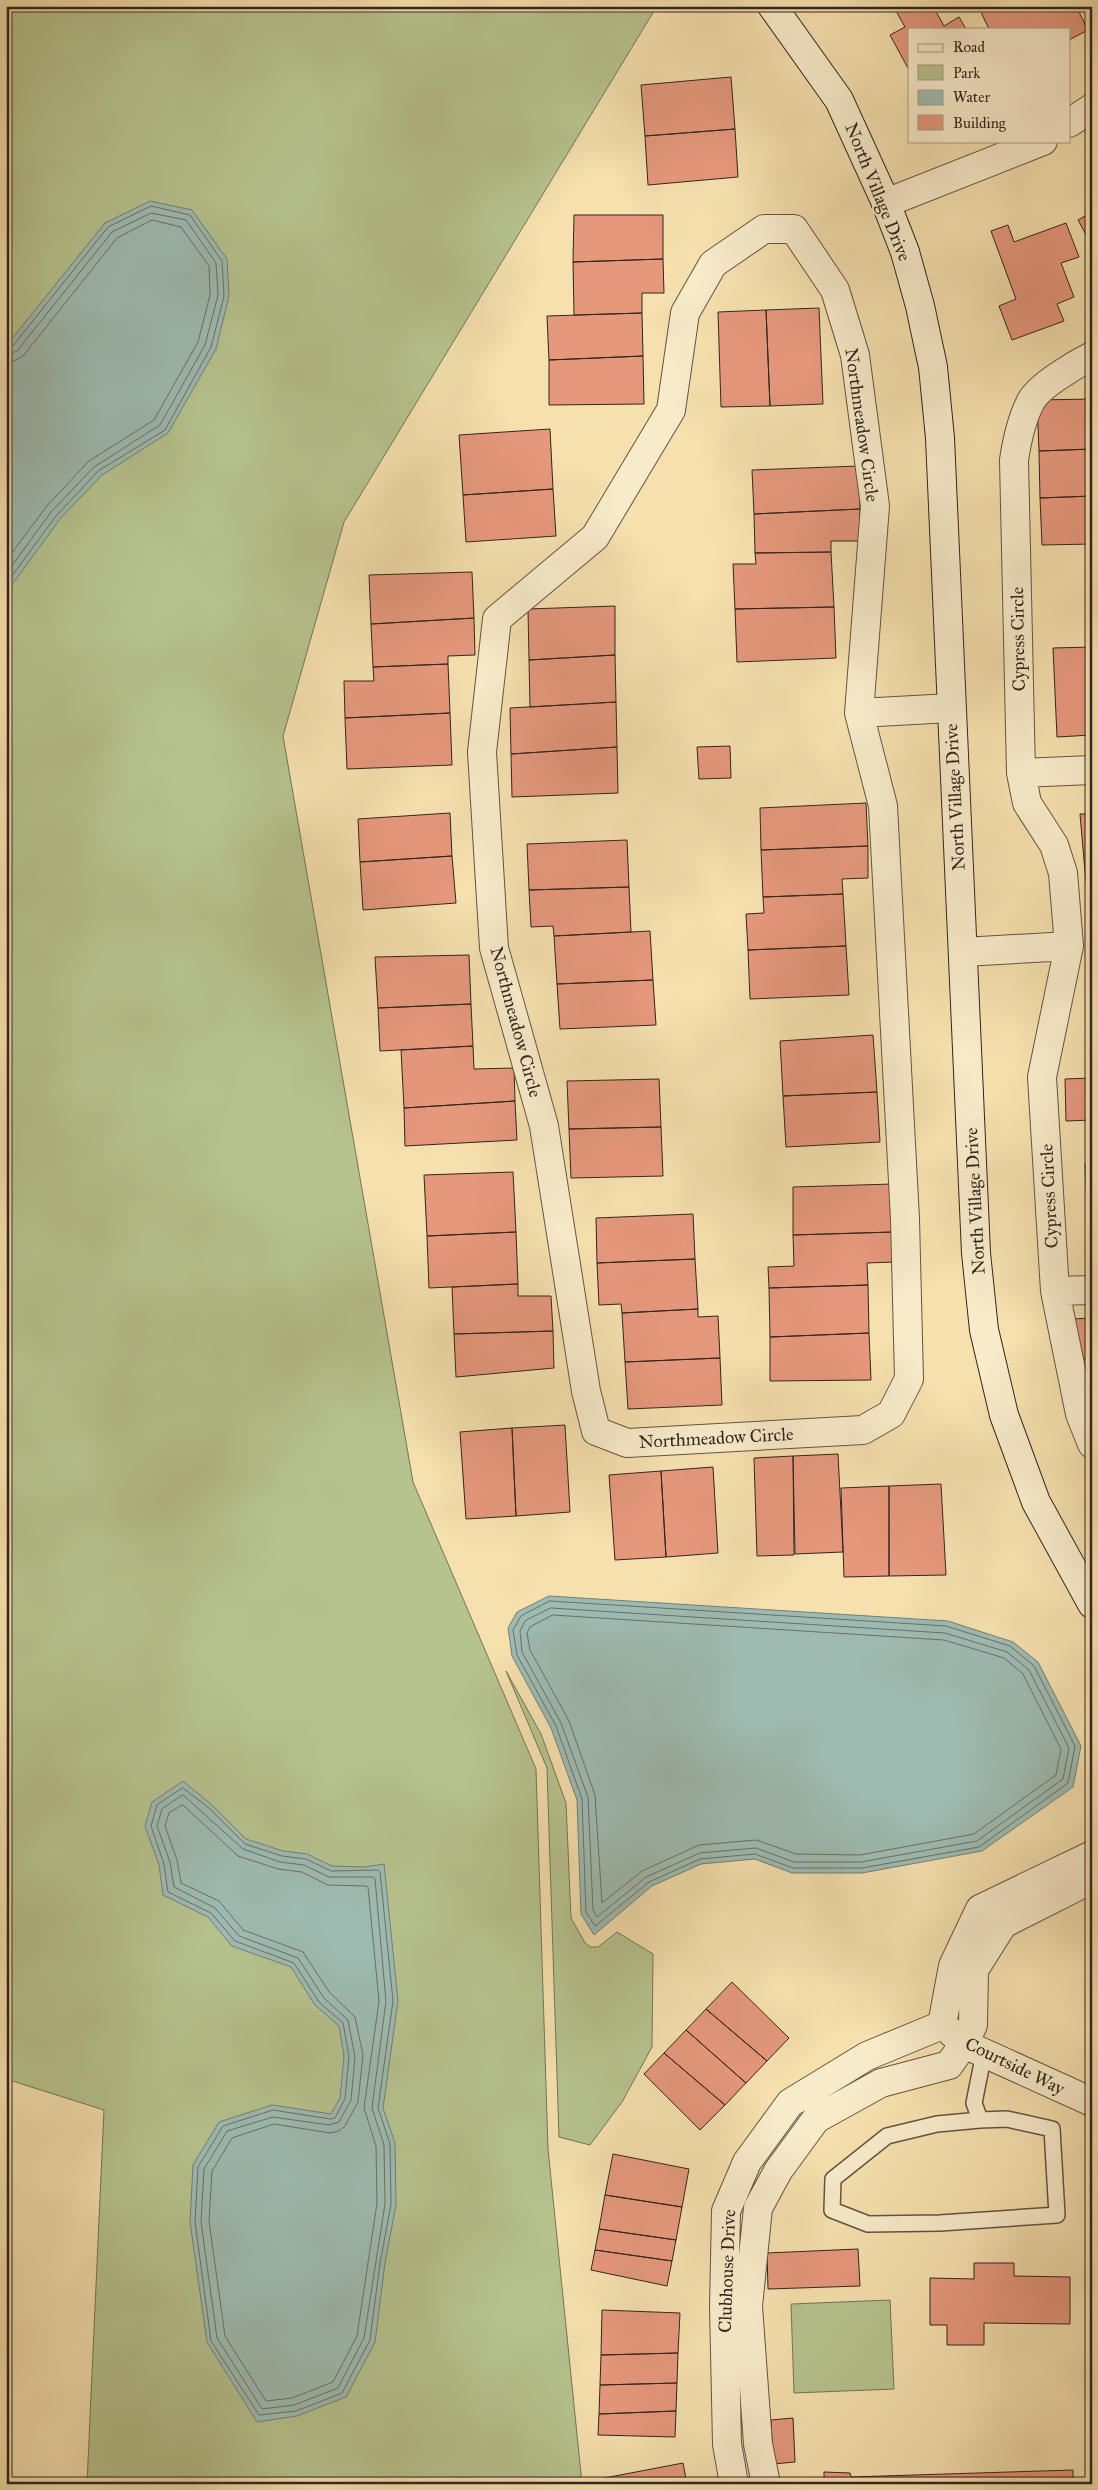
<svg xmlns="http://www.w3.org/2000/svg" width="1098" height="2490" font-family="'IM FELL Great Primer',serif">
<rect width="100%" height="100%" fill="#f5e0ae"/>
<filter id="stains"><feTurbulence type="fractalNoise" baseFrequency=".004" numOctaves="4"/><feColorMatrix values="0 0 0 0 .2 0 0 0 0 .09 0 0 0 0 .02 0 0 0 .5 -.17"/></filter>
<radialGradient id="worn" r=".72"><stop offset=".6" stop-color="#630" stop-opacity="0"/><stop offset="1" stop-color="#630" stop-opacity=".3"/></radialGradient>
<!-- green -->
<path fill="#b6c38f" stroke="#747457" d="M 6,6 L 657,6 L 344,522 L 283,736 L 413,1482 L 536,1769 L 548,2149 L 582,2484 L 87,2484 L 104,2110 L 6,2079 Z
M 506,1671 L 541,1734 L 566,1803 L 571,1918 L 585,1943 L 591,1947 L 598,1947 L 617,1932 L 653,1954 L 652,2047 L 622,2102 L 590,2145 L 559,2137 L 547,1768 Z
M 1092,2123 L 1092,2484 L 1088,2484 Z
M 890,2300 L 894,2389 L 794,2393 L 791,2304 Z"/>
<!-- water -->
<path fill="#9ebbb2" stroke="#737f77" d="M 150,201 L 192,210 L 227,259 L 229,296 L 216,349 L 168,433 L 102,475 L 60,519 L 6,593 L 6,346 L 105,223 Z
M 549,1596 L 948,1621 L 1013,1642 L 1038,1662 L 1081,1746 L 1073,1787 L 982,1851 L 862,1873 L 792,1873 L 755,1859 L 701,1864 L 652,1886 L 594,1935 L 581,1914 L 577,1800 L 551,1728 L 512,1656 L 508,1628 L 517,1612 Z
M 183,1781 L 212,1805 L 246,1839 L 283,1851 L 307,1854 L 332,1866 L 364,1867 L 384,1864 L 398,2001 L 383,2108 L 395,2143 L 396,2205 L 385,2263 L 375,2342 L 346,2397 L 297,2416 L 257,2422 L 207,2342 L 190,2222 L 193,2165 L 219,2122 L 272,2105 L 331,2114 L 340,2098 L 344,2056 L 339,2026 L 315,2005 L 291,1967 L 232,1946 L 208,1917 L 163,1895 L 159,1865 L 145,1826 L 152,1802 Z"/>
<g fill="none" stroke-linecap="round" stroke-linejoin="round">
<!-- shore -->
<path stroke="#687068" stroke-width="1" d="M 6,349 L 12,347 L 108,227 L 151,206 L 190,215 L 222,261 L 224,296 L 211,347 L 165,430 L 98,471 L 56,516 L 6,584
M 6,355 L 17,351 L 112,232 L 151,213 L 186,220 L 216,263 L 218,295 L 205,345 L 160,425 L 94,467 L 51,512 L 6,574
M 6,363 L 14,361 L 23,356 L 117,238 L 152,220 L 181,227 L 209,266 L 210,295 L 198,342 L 154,420 L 89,461 L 46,507 L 6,561
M 550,1601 L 946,1626 L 1010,1646 L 1034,1666 L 1075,1746 L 1068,1783 L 979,1847 L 862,1868 L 793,1868 L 755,1854 L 700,1859 L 649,1882 L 595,1926 L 586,1912 L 582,1799 L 556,1726 L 517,1655 L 513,1630 L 521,1616 Z
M 551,1608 L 945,1633 L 1007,1652 L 1029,1670 L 1069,1748 L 1063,1779 L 977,1841 L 861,1862 L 794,1862 L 756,1848 L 700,1853 L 646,1877 L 597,1917 L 593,1910 L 588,1797 L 561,1723 L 522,1652 L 520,1631 L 525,1621 Z
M 553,1615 L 944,1640 L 1004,1658 L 1023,1674 L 1061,1749 L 1056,1775 L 974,1834 L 860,1855 L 796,1854 L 756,1840 L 699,1845 L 642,1871 L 602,1903 L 595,1795 L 569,1721 L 530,1650 L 527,1633 L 530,1627 Z
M 183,1788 L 209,1808 L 245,1844 L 282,1856 L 306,1859 L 331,1871 L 378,1870 L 380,1872 L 393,2001 L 378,2108 L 390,2144 L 391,2204 L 380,2263 L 370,2340 L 342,2393 L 296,2411 L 259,2415 L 211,2341 L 195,2222 L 198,2167 L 223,2126 L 273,2110 L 330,2119 L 335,2118 L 345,2099 L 349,2056 L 343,2023 L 319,2002 L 294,1963 L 235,1941 L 211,1913 L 168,1892 L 164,1864 L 151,1826 L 157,1805 Z
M 183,1795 L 243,1849 L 280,1862 L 304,1865 L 329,1877 L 373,1877 L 375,1879 L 386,2001 L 372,2108 L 384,2145 L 385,2204 L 364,2338 L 338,2388 L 294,2405 L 262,2409 L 217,2338 L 201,2222 L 204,2169 L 227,2131 L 273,2117 L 329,2125 L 339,2122 L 351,2100 L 355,2057 L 348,2020 L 324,1998 L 298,1958 L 239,1936 L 215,1908 L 174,1887 L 170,1862 L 157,1826 L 162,1809 Z
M 183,1805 L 238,1856 L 278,1869 L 302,1872 L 328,1885 L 366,1886 L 368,1887 L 379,2001 L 364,2108 L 376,2146 L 377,2203 L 357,2336 L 333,2382 L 292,2398 L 266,2401 L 225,2336 L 209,2221 L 212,2171 L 232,2138 L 274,2124 L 330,2133 L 339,2131 L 345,2126 L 358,2102 L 363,2055 L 355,2017 L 330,1993 L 303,1952 L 243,1930 L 219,1901 L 181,1883 L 177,1860 L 165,1826 L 169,1813 Z"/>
</g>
<!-- building -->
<path fill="#e6987d" stroke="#32251f" d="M 904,6 L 933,6 L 944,26 L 959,17 L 966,29 L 909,29 L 909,70 L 890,35 L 905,27 L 896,11 Z
M 978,6 L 1076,6 L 1088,30 L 1069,40 L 1069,29 L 989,29 Z
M 1086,6 L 1092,6 L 1092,16 Z
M 731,77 L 735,129 L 645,136 L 641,85 Z
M 735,129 L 738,177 L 648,185 L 645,136 Z
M 1092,212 L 1092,239 L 1089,240 L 1078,220 Z
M 574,215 L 663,215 L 663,259 L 573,262 Z
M 1066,223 L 1079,257 L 1061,263 L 1074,297 L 1057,304 L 1064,321 L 1012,340 L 999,306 L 1016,299 L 991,231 L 1008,225 L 1014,242 Z
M 663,259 L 664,293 L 642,293 L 642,313 L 574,315 L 573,262 Z
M 819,308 L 823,404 L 770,406 L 766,310 Z
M 766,310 L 770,406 L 721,407 L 718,312 Z
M 642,313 L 643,356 L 549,360 L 547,316 Z
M 643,356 L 644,404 L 549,405 L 549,360 Z
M 1092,399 L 1092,449 L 1039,451 L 1037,400 Z
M 550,429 L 553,489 L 463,495 L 459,435 Z
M 1092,449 L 1092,496 L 1040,498 L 1039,451 Z
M 859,466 L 860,509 L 754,514 L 752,470 Z
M 553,489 L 556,536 L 466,542 L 463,495 Z
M 1092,496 L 1092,544 L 1042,545 L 1040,498 Z
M 860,509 L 860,541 L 831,541 L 831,552 L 755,553 L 754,514 Z
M 831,552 L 834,607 L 735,609 L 733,564 L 756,564 L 755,553 Z
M 472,572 L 474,618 L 371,624 L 369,575 Z
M 615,606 L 615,655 L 529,660 L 528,609 Z
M 834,607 L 836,658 L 737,662 L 735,609 Z
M 474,618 L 475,655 L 448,656 L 448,664 L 373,667 L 371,624 Z
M 1092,647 L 1092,708 L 1090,708 L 1092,735 L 1057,737 L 1053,648 Z
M 615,655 L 616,702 L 530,707 L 529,660 Z
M 448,664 L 450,713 L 345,718 L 344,681 L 374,681 L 373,667 Z
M 616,702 L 617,747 L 511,754 L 510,708 Z
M 450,713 L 452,765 L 347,769 L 345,718 Z
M 730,746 L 731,778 L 699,779 L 697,747 Z
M 617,747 L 618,793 L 512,797 L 511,754 Z
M 866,803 L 868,846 L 761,850 L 760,808 Z
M 450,813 L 452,856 L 360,862 L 358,819 Z
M 1080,814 L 1092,814 L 1092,882 L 1086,883 Z
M 627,840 L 629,887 L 529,890 L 527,844 Z
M 868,846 L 868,878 L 842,879 L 843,894 L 763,897 L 761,850 Z
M 452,856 L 456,903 L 363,910 L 360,862 Z
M 629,887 L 631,932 L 554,936 L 553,926 L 531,927 L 529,890 Z
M 843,894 L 846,946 L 748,950 L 746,914 L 764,913 L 763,897 Z
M 650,931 L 653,980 L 557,984 L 554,936 Z
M 846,946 L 849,995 L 750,999 L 748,950 Z
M 469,955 L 471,1004 L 378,1008 L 375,957 Z
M 653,980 L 656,1025 L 560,1029 L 557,984 Z
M 1088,991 L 1092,991 L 1092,1035 L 1090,1035 Z
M 471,1004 L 473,1046 L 380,1051 L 378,1008 Z
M 873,1035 L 877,1092 L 783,1096 L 780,1041 Z
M 1090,1035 L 1092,1035 L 1091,1078 Z
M 473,1046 L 474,1069 L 514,1068 L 515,1101 L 404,1108 L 401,1050 Z
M 1091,1078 L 1092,1120 L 1066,1121 L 1065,1079 Z
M 659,1079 L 661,1127 L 569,1129 L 567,1081 Z
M 877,1092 L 880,1142 L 786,1147 L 783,1096 Z
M 515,1101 L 517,1140 L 405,1146 L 404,1108 Z
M 661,1127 L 663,1176 L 571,1178 L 569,1129 Z
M 1085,1164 L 1092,1164 L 1092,1256 L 1089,1256 Z
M 513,1172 L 516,1232 L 427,1236 L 424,1175 Z
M 892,1184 L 893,1232 L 793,1235 L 793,1187 Z
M 693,1214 L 695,1259 L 597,1263 L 596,1218 Z
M 516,1232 L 518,1284 L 429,1288 L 427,1236 Z
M 893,1232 L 894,1262 L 867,1263 L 868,1285 L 769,1288 L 768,1267 L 794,1266 L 793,1235 Z
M 695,1259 L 698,1309 L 622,1313 L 621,1304 L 599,1305 L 597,1263 Z
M 518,1284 L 518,1296 L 551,1296 L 553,1331 L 454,1334 L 452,1287 Z
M 868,1285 L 869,1333 L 770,1337 L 769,1288 Z
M 698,1309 L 698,1317 L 718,1316 L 720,1358 L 625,1362 L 622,1313 Z
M 1092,1318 L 1092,1359 L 1074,1360 L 1072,1319 Z
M 553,1331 L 554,1368 L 456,1377 L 454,1334 Z
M 869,1333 L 871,1380 L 770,1381 L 770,1337 Z
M 720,1358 L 722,1405 L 628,1409 L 625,1362 Z
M 565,1425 L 570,1512 L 516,1516 L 512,1428 Z
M 512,1428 L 516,1516 L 466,1519 L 460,1432 Z
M 838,1454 L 843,1552 L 795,1554 L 793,1456 Z
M 793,1456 L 794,1555 L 757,1556 L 754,1458 Z
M 713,1467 L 718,1553 L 666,1557 L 661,1471 Z
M 661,1471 L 666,1557 L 615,1560 L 609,1475 Z
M 941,1484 L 946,1575 L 889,1576 L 889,1486 Z
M 889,1486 L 889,1576 L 844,1577 L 841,1488 Z
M 732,1982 L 789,2038 L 767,2061 L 706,2009 Z
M 706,2009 L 767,2061 L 746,2083 L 686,2030 Z
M 686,2030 L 746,2083 L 725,2105 L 664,2053 Z
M 664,2053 L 725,2105 L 700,2130 L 644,2074 Z
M 613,2154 L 689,2169 L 682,2207 L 605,2195 Z
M 605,2195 L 682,2207 L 676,2240 L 599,2229 Z
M 599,2229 L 676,2240 L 672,2261 L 595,2250 Z
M 858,2249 L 860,2286 L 768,2289 L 767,2253 Z
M 595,2250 L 672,2261 L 667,2286 L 591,2270 Z
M 974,2263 L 1014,2263 L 1014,2276 L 1070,2277 L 1070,2324 L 984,2323 L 984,2345 L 947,2345 L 947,2325 L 930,2325 L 930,2278 L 974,2279 Z
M 602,2310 L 680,2313 L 678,2353 L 601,2355 Z
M 678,2353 L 677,2383 L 600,2385 L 601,2355 Z
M 677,2383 L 676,2411 L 599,2414 L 600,2385 Z
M 676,2411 L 675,2437 L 598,2435 L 599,2414 Z
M 793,2418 L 795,2462 L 773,2464 L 771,2420 Z
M 683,2463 L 687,2484 L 595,2484 L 594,2480 Z
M 1073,2470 L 1073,2484 L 824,2484 L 824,2472 L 850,2473 L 851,2477 Z"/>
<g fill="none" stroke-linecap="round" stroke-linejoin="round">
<!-- lane casing -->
<g stroke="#635443" stroke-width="18">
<path id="lane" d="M 980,2120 L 937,2124 L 887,2136 L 833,2179 L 832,2210 L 868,2224 L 940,2223 L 1057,2215 L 1052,2129 L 1007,2119 L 980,2120 L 974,2103 L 984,2053"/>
</g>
<!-- street casing -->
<g stroke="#635443" stroke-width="30">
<path id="street" d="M 1069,123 L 1092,108
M 886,203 L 1043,141
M 764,229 L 794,229 L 835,290 L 855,355 L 875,506 L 859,713 L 883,806 L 905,1219 L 909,1379 L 891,1414 L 863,1430 L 627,1443 L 596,1431 L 586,1391 L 544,1126 L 494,948 L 482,752 L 497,619 L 595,537 L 671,410 L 685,313 L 713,264 Z
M 1092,356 C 1076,364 1039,386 1031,401 C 1021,420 1017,440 1014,460 L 1021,773 L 1027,803 L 1054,845 L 1063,873 L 1069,946 L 1042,1077 L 1055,1291 L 1080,1414 L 1092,1444
M 859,713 L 951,708
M 1021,773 L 1092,770
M 963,952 L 1069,946
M 1055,1291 L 1092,1290
M 951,2032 L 964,2044 L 1092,2102
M 734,2484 L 727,2444 L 724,2307 L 726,2211 L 747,2162 L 790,2103 L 867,2056 L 942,2025 L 953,1966 L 980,1909 L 1092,1855
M 766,2484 L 758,2444 L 748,2306 L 758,2208 L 778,2171 L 816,2119 L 881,2083 L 949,2065 L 964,2044 L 973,2025 L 974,1970 L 1003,1924 L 1092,1879"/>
</g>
<!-- secondary casing -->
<g stroke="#32251f" stroke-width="30">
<path id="secondary" d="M 772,6 L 839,100 L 886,203 L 905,252 L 920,306 L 933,367 L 940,438 L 976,1253 L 984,1330 L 1004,1415 L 1036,1502 L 1092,1604"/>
</g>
<!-- lane -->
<use href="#lane" stroke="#f8ebca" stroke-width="15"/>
<!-- street -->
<use href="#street" stroke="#f8ebca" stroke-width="28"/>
<!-- secondary -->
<use href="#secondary" stroke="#f8ebca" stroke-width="28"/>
</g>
<g text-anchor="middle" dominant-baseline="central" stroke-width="4" stroke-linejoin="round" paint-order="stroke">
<!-- street labels -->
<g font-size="18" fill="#32251f" stroke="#f8ebca">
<text transform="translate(878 192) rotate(68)">North Village Drive</text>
<text transform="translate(862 425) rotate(82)">Northmeadow Circle</text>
<text transform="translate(1018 639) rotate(-91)">Cypress Circle</text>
<text transform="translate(955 797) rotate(-93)">North Village Drive</text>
<text transform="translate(516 1022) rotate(75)">Northmeadow Circle</text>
<text transform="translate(1049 1196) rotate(-93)">Cypress Circle</text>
<text transform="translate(975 1201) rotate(-93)">North Village Drive</text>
<text transform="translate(716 1438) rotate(-3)">Northmeadow Circle</text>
<text transform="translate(1015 2066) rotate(26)">Courtside Way</text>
<text transform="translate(727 2271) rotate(-88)">Clubhouse Drive</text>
</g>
</g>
<!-- margin -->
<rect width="1098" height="2490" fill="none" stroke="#f5e0ae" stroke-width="25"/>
<rect x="8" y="8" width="1083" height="2475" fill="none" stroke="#32251f" stroke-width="2.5"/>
<rect x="12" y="12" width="1073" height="2465" fill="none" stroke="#32251f"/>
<!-- legend -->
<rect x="908" y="28" width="162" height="115" fill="#f8ebca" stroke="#a99c86"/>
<rect x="918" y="44" width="25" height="8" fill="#f8ebca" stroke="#a99c86"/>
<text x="953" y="52" font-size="15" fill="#32251f">Road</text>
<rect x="918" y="65" width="25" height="15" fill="#b6c38f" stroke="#a99c86"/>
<text x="953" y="78" font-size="15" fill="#32251f">Park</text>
<rect x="918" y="90" width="25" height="15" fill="#9ebbb2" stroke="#a99c86"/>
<text x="953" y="102" font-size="15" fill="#32251f">Water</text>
<rect x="918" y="115" width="25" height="15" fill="#e6987d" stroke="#a99c86"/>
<text x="953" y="128" font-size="15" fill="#32251f">Building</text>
<rect width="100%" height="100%" filter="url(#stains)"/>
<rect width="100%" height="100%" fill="url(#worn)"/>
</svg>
